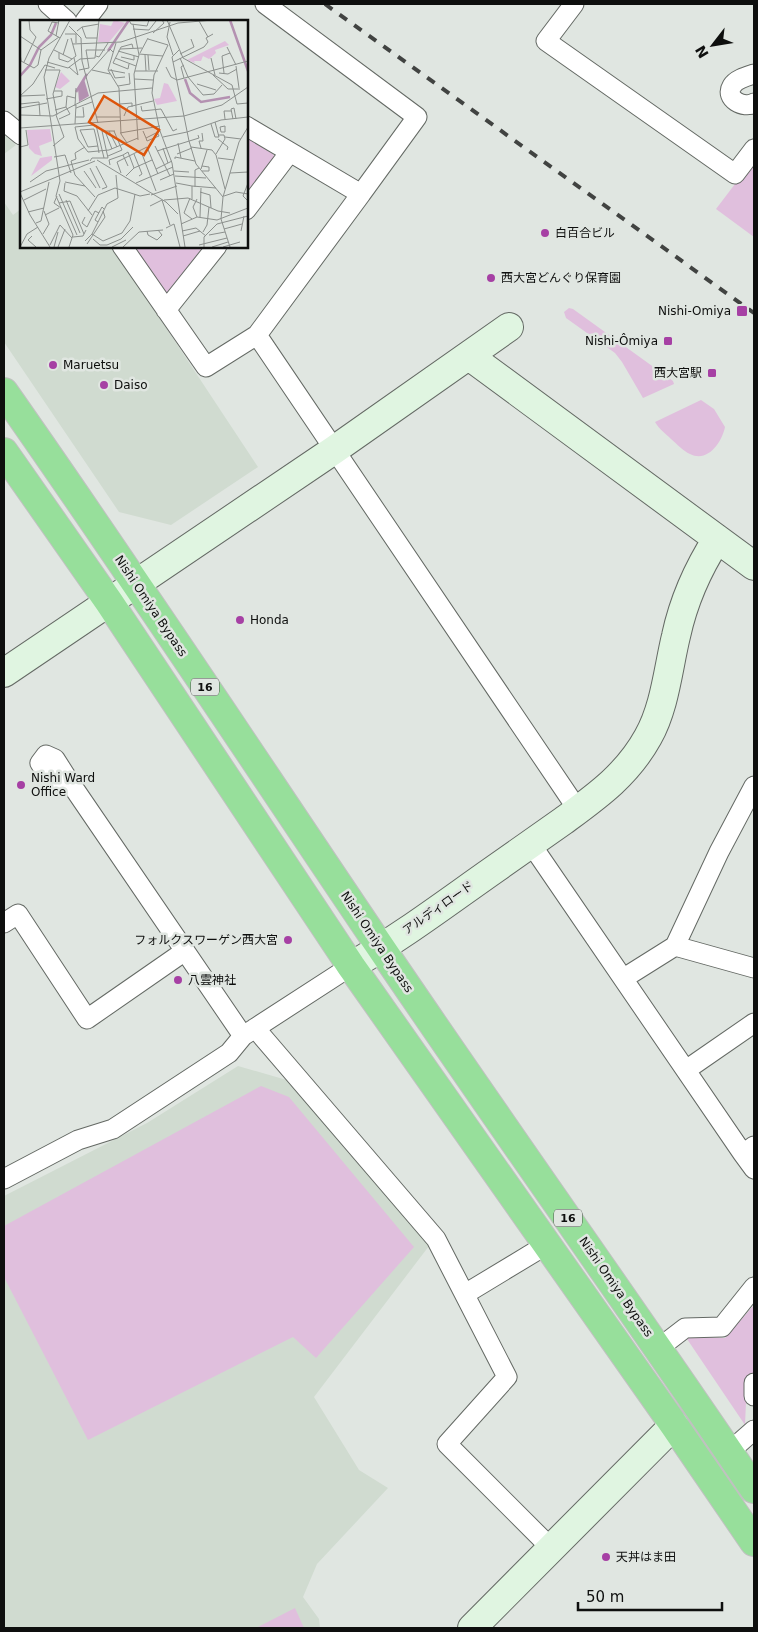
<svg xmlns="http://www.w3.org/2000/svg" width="758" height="1632" font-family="'DejaVu Sans','Noto Sans JP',sans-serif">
<rect width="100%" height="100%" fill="#e0e6e1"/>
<!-- built -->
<path fill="#d0dbd0" d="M 4,135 L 16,145 L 4,154 Z
M 4,202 L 13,215 L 21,209 L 21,246 L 112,246 L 258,467 L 171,525 L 119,512 L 4,342 Z
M 238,1066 L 290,1081 L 429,1246 L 314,1397 L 359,1470 L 388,1488 L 317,1564 L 303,1597 L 319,1619 L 320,1628 L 4,1628 L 4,1196 L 147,1123 Z"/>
<!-- green -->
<path fill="#e0bfdd" d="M 246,137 L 273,154 L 277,163 L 246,205 Z
M 754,159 L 754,237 L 716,209 Z
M 132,246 L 216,246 L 168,298 Z
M 569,308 L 573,309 L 673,381 L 674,384 L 643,398 L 622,362 L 615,353 L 566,318 L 564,312 Z
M 701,400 L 714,409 L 725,427 C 722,442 708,463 690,454 C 683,451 677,444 671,439 C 666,434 659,429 655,422 Z
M 261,1086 L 289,1097 L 414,1247 L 316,1358 L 293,1337 L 88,1440 L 4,1277 L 4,1226 Z
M 754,1305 L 754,1373 L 747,1379 L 745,1425 L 685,1336 L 725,1338 Z
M 295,1608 L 304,1628 L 256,1628 Z"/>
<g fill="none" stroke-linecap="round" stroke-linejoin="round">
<!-- street casing -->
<g stroke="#646964" stroke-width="21">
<path id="street" d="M 48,4 L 67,21
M 265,4 L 417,117 L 361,194
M 574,4 L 546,41 L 735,174 L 754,149
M 85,21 L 98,4
M 754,74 C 748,76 736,79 732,86 C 724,99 744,109 754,103
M 4,121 L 21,135
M 246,126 L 361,194 L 257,335
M 246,210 L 290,152
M 122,246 L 206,367 L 257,335 L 578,810
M 166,310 L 217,246
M 69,781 L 55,759 L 46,755 L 40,763 L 51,780 L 69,781 L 243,1036
M 531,844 L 743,1154 L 754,1146
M 4,923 L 18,914 L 87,1019 L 185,951
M 675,946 L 754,968
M 624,978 L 675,946 L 719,852 L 754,786
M 255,1028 L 436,1239 L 507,1377 L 447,1444 L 551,1548
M 686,1070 L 754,1023
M 743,1154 L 754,1169
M 4,1179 L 78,1140 L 113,1129 L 229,1053 L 243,1036 L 351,966
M 465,1294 L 546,1245
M 659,1348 L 685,1328 L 722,1327 L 754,1287
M 754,1383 L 754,1396
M 729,1452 L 754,1430"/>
</g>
<!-- secondary casing -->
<g stroke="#646964" stroke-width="30">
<path id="secondary" d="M 469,356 L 754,566
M 4,673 L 334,450 L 509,327
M 351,966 C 400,938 445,904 492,871 C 515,855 539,838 563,821 C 597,796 627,775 648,737 C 665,707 668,669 676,636 C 684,599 697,570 717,539
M 472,1628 L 674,1425"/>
</g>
<!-- highway casing -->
<g stroke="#c0c1c0" stroke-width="30">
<path id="highway" d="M 4,392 C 132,574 254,760 379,945 C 502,1127 631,1307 754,1489
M 4,452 L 109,602 L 351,966 L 674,1425 L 754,1542"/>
</g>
<!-- street -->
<use href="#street" stroke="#fff" stroke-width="19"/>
<!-- secondary -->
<use href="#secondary" stroke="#e0f5e1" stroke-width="28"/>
<!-- highway -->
<use href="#highway" stroke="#97df9b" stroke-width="28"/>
<!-- rail -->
<path stroke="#414341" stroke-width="4" stroke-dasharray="9 9" stroke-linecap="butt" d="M 325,4 L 754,313"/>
</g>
<!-- markers -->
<g fill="#a640a4" stroke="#e0e6e1" stroke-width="2">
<circle cx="545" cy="233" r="5"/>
<circle cx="491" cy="278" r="5"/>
<rect x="736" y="305" width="12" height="12" rx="2.5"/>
<rect x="663" y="336" width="10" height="10" rx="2.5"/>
<circle cx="53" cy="365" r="5"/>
<rect x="707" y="368" width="10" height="10" rx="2.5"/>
<circle cx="104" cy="385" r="5"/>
<circle cx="240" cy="620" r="5"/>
<circle cx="21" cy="785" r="5"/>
<circle cx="288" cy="940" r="5"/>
<circle cx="178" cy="980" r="5"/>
<circle cx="606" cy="1557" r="5"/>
</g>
<g text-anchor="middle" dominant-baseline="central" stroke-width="5" stroke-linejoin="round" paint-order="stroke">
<!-- shield labels -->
<g fill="#e0e6e1" stroke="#4d504d" stroke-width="1">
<rect x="191" y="678.5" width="28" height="17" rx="4"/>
<rect x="554" y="1209.5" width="28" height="17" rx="4"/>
</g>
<g font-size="11" font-weight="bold" fill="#0e0f0e">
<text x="205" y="687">16</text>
<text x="568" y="1218">16</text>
</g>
<!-- poi labels -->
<g font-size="12" fill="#0e0f0e" stroke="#e0e6e1" text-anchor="start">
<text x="555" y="233">白百合ビル</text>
<text x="501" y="278">西大宮どんぐり保育園</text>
<text x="731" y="311" text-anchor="end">Nishi-Omiya</text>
<text x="658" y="341" text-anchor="end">Nishi-Ômiya</text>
<text x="63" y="365">Maruetsu</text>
<text x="702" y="373" text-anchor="end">西大宮駅</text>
<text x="114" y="385">Daiso</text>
<text x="250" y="620">Honda</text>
<text x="31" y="778">Nishi Ward<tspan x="31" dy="14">Office</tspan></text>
<text x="278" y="940" text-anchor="end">フォルクスワーゲン西大宮</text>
<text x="188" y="980">八雲神社</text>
<text x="616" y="1557">天丼はま田</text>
</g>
<!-- street labels -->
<g font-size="12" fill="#0e0f0e" stroke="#e0e6e1">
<text transform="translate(151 606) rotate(56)">Nishi Omiya Bypass</text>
<text transform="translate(438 908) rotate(-35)">アルディロード</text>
<text transform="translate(377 942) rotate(56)">Nishi Omiya Bypass</text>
<text transform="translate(616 1287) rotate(55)">Nishi Omiya Bypass</text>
</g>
</g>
<!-- overview -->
<g transform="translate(20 20)">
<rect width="228" height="228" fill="#e0e6e1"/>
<path d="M 94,0 L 105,3 L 89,22 L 78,22 L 80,4 L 91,6 ZM 205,21 L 209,25 L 195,30 L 196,33 L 189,39 L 183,36 L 181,41 L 174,41 L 175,43 L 167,40 ZM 41,52 L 50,61 L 40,69 L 35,67 ZM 144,63 L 148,64 L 157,81 L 137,85 L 134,79 L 140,78 ZM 30,109 L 32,121 L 19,126 L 22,136 L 15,134 L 9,128 L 7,110 ZM 32,136 L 32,140 L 11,156 L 20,138 Z" fill="#e0bfdd"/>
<path d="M 64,59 L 69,76 L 59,82 L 58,68 Z" fill="#b491b1"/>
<path fill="none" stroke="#b491b1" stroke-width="2.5" d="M 210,0 L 228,51M 88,31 L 109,0M 0,56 L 10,45 L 19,27 L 31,15 L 36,3M 165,59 L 170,73 L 181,82 L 210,77M 56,72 L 67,54"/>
<path fill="none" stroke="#8c908d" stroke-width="1" d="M 109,0 L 111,4 L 127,6 L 129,0M 147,0 L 163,38 L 212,65 L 217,84 L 228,83M 179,1 L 188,17M 150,2 L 147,17 L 153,35M 39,3 L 32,2 L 28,11 L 40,18M 113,4 L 119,35 L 114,54 L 118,120M 49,6 L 61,18 L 62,41 L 78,103M 62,7 L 66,18 L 77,18M 113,9 L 129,10 L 136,1M 57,11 L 62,7 L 79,4M 133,13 L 144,3 L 142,0M 45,14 L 56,14 L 56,23M 0,16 L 21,30M 36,16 L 39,0M 128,19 L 148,25M 96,23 L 88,50 L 99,68 L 101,114 L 107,123M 53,24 L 101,22 L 158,3 L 193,0M 148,25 L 134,55 L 132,73 L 140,111 L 152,143 L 165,227M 207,27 L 216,45M 100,29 L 122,28M 34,30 L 52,39M 159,30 L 152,37 L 169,121 L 176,144 L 203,177 L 201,199 L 210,227M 98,31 L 119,37M 0,32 L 1,41 L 14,48 L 18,45 L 21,30 L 39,17M 39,33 L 39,39 L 48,42 L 56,36 L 51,18M 120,33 L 128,18M 119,34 L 143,36M 160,34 L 174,27 L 171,19M 43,35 L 48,19M 125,35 L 126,51M 128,35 L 129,50M 76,36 L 79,37 L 88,23M 101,37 L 114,40 L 114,36M 95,38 L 116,46M 160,38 L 168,57 L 183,75 L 194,74 L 202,65M 191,38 L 195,55M 4,42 L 16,17 L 10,10 L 9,0M 27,42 L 48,48 L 60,39 L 75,38 L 79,0M 153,42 L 184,27 L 188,22 L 186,18 L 193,14M 109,44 L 108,49 L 93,43 L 101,27 L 112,24 L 113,28M 164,45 L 161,47 L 164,58M 216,46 L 219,68M 49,47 L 58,55 L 54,38M 146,47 L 151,57 L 157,60 L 228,41M 91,49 L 95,58 L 105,57M 25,50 L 40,50 L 33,74 L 37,95M 59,50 L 69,48 L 66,30 L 85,30M 72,50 L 90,54M 89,50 L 105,53M 115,51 L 138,51M 199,53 L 208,54 L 217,49M 204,53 L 202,36 L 210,33M 193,55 L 208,69 L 220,69M 66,56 L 90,29 L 93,32M 114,59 L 133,60M 177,64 L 196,70M 98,66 L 110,64 L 109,53M 0,76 L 13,64 L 25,45 L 35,48M 1,76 L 25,75M 26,79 L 42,76 L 42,71 L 34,71M 0,84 L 19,82 L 20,96M 100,84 L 112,83 L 112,87M 55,86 L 56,68M 121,86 L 122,91 L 141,89 L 153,111 L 157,109M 46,87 L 47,76 L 55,78M 0,88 L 27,83M 56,88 L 72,82M 35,90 L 46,87 L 50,94 L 39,99M 0,95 L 33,96 L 78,73 L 132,68M 104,96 L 108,87 L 133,81M 56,97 L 64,97 L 63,87M 76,97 L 100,97M 205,99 L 204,91 L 211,91M 213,99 L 211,89 L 214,88 L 216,99M 55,104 L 56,85M 191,104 L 195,117 L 199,117 L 195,102M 76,105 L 84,138M 205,106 L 205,112 L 201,112 L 200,107 ZM 55,107 L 58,119 L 68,132 L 89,130 L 118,118M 55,107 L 74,105M 0,108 L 164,96 L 202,85 L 228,67M 89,111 L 97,127M 123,111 L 126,118 L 140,111M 167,112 L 201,100 L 228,97M 100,113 L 140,106M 143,117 L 167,112M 205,117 L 221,119M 126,118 L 127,121 L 139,116 L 137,112M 198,119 L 208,127 L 207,130M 158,123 L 161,138M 33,126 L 44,117 L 36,95M 78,126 L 68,127 L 60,110 L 74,109 L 76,117 L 78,127 L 79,133M 135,126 L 150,156M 0,127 L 8,125 L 6,110M 171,127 L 192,130 L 196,135 L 205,169M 143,128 L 148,143M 181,128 L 179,121 L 183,121 L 182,113M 92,129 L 85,111 L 95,111M 137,131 L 179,118 L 178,115M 114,134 L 122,154 L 119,156M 122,134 L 136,171M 157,134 L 172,128M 196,134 L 205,119 L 204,115 L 198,115M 88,136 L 102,130 L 94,111M 34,137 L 45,135 L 51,153M 198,138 L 214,140M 56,139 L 51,141 L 55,155 L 75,177M 56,139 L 55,133 L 65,127M 155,139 L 155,137 L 175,141M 77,140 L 146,182 L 158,194M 70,141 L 72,138 L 88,138 L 82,111 L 85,111M 90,145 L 89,140 L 103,135M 76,146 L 87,167 L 82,169M 108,146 L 103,135 L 108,132 L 114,148M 70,148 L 80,168M 136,149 L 152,141M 181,149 L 187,130M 64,151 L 76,168M 154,151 L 169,152M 182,151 L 189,151 L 189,147 L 182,146M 101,153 L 97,142 L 127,127 L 138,154M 210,153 L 228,152M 106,156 L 114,148 L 132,140M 155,156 L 186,158M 140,160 L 154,154M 10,162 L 26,151 L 69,140M 45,162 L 65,166M 45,163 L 44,171 L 57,176 L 72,195M 116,163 L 153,147M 156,163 L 172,166 L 172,179M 228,163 L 223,176 L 228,181M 172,166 L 196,168M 175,167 L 175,150 L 179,148M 0,172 L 75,141M 180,172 L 190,175 L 191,188M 0,173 L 10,195 L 30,227M 39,174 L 57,215M 131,175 L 157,166M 37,176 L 34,183 L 41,188M 204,176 L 216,172 L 228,174M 203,177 L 219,122 L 228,107M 170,178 L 164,193 L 172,199M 4,180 L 26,169M 46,180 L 60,213M 144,180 L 168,178 L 198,191 L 210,193M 39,183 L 50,181 L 64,214M 130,186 L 142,180 L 150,205M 68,191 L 78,175 L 95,168 L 120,176 L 130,174M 8,192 L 24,188M 25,195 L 39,188M 65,197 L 62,203 L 67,207 L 75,191 L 79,193M 177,197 L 173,187 L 177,179M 180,197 L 181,168M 78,202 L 75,200 L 82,187 L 84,189M 16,203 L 21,201 L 29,162M 161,204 L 177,197 L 197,200 L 228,188M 146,208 L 154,204 L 160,227M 204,209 L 222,204M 127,211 L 128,215 L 137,220 L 142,215 L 138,210M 162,211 L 176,208 L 186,216M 221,211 L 224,196M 183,212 L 187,205 L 189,187M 23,214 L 29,204 L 24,191M 72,214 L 83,221 L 102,213 L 110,201 L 115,174M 189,215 L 205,212M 12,216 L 8,220 L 16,227M 163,216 L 180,211M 53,217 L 63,216 L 66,210M 73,219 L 80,225 L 87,225 L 101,219 L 113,207M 65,221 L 72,214 L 87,184 L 98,178 L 96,155M 67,224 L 85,197 L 83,191M 30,225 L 40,205 L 52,218M 179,225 L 207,218M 0,227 L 7,214 L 18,207M 34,227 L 38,212M 38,227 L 45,209M 49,227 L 53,215 L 36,176 L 40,161 L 24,57 L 29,38 L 50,0M 92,227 L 106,220M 103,227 L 119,212 L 143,210M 184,227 L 184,217 L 197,204 L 228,196M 192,227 L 208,222M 203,227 L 220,222"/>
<path fill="#dd550c" fill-opacity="0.15" stroke="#dd550c" stroke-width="2.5" d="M 84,76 L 139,110 L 124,135 L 69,102 Z"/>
<rect width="228" height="228" fill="none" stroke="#0e0f0e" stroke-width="2.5"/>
</g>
<!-- border -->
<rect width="758" height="1632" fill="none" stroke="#0e0f0e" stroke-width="10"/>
<!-- north arrow -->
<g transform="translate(713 45) rotate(239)" stroke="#e0e6e1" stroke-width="4" paint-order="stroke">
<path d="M0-4L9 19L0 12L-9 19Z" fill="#0e0f0e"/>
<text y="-8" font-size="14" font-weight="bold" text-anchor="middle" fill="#0e0f0e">N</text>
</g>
<!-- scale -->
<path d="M578 1602v8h144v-8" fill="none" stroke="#0e0f0e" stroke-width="2.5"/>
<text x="586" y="1602" font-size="15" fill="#0e0f0e" stroke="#e0e6e1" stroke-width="4" paint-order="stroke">50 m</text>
</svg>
